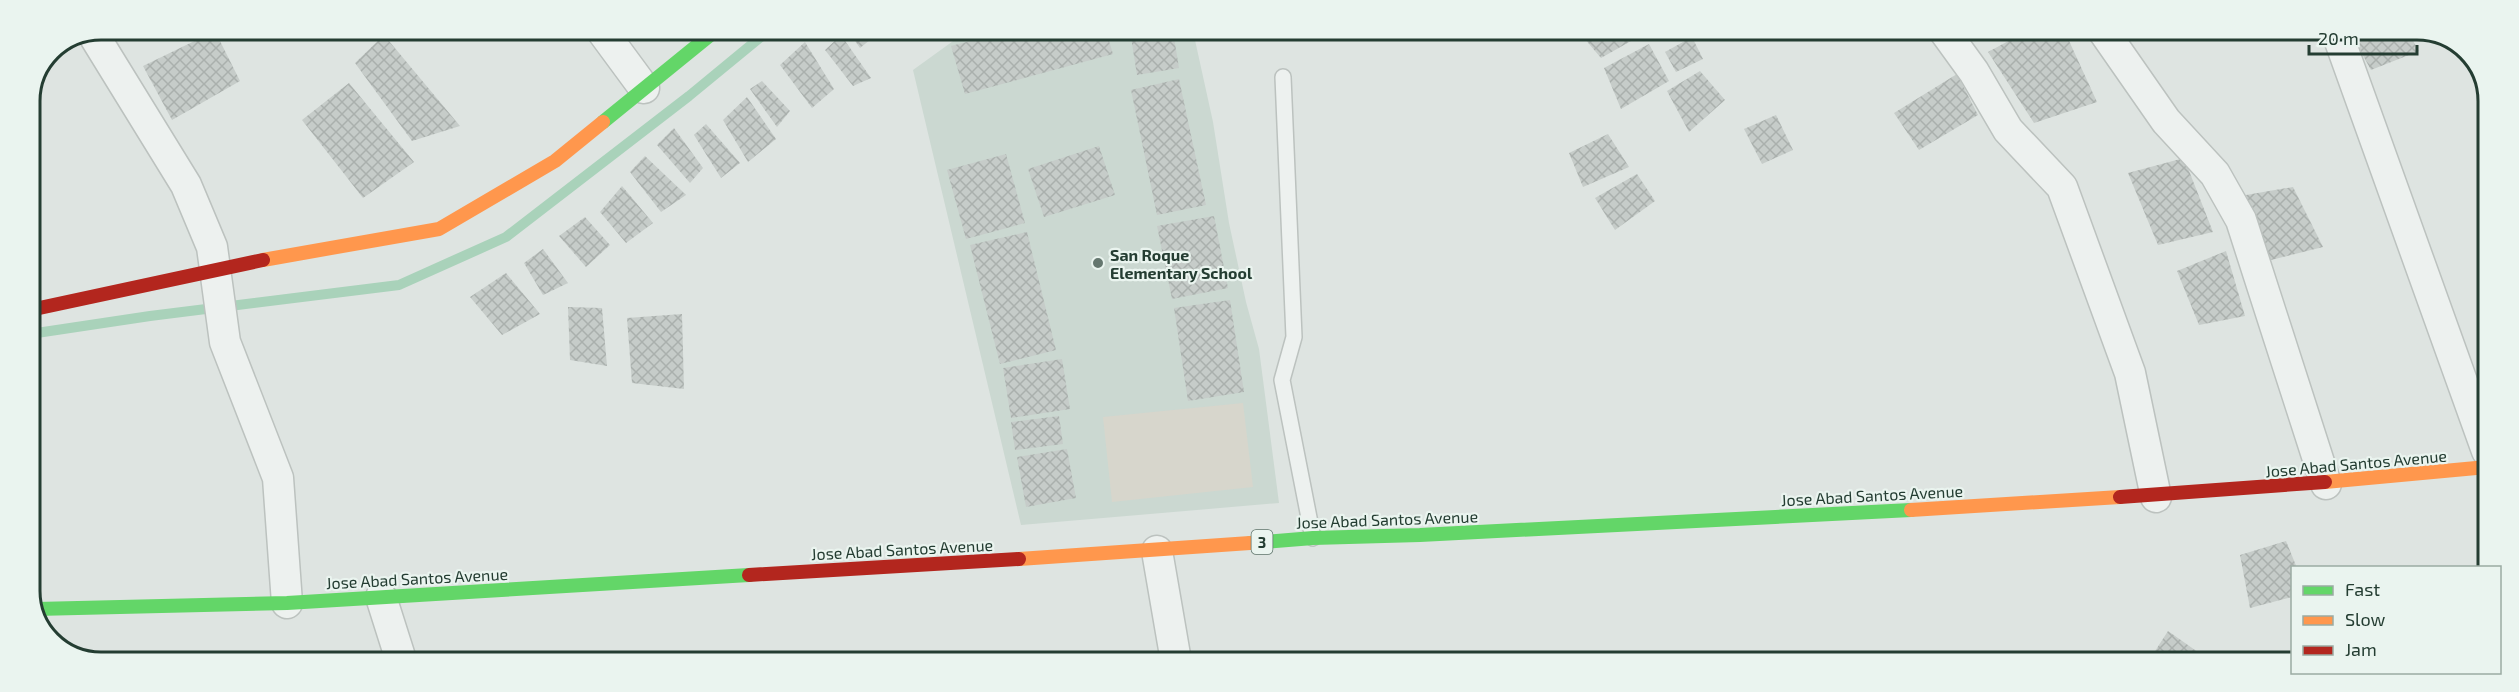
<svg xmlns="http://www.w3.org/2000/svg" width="2519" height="692" font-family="'Exo 2',sans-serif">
<defs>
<pattern id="building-cross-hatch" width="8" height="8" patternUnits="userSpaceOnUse" patternTransform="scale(1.5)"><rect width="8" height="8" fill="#c6ccc9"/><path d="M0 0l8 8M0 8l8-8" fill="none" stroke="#aab0ad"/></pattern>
</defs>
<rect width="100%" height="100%" fill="#dee4e1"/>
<!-- built -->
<path fill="#cbd8d1" d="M 967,31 L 1193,31 L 1213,122 L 1229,223 L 1246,302 L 1259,349 L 1279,503 L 1021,525 L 913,70 Z"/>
<!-- green -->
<path fill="#d7d6cc" d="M 1243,403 L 1253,487 L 1112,502 L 1103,417 Z"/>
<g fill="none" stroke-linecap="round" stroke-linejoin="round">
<!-- stream -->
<path stroke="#a9d2ba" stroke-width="10" d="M 30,334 L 150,316 L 399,285 L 506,237 L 689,96 L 768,31"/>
</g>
<!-- building -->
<path fill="url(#building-cross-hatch)" d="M 215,31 L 240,81 L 172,120 L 143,66 Z
M 848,31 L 881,31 L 860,48 Z
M 903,31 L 921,31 L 908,39 Z
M 1008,31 L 1106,31 L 1113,54 L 965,94 L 951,46 Z
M 1130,31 L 1173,31 L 1179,68 L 1137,75 Z
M 1578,31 L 1647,32 L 1601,58 Z
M 2025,32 L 2065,32 L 2097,102 L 2034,123 L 1988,52 Z
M 2350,32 L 2408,32 L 2419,51 L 2371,70 Z
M 384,35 L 460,126 L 412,141 L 355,63 Z
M 841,35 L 871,78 L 853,86 L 825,50 Z
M 1692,37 L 1703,59 L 1676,72 L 1665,52 Z
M 805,42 L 834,89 L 812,108 L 780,65 Z
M 1649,44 L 1669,81 L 1621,109 L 1604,68 Z
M 1700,71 L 1725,100 L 1689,132 L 1667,91 Z
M 1957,74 L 1978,115 L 1919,150 L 1894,113 Z
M 1179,79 L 1206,205 L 1157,215 L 1131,90 Z
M 762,81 L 790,111 L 777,127 L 750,89 Z
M 349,83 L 414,162 L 363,198 L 302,120 Z
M 747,97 L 776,139 L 748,162 L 723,120 Z
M 1776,115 L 1793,150 L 1762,164 L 1744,129 Z
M 706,124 L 740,163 L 721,178 L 694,135 Z
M 674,128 L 703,168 L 690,183 L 657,145 Z
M 1608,134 L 1629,167 L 1583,187 L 1569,153 Z
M 1099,146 L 1115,195 L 1044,217 L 1028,169 Z
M 1006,154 L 1025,223 L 966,239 L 947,170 Z
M 645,156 L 686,195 L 661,212 L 630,172 Z
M 2184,158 L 2213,232 L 2158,245 L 2128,173 Z
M 1637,174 L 1655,201 L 1615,230 L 1595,198 Z
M 622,186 L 653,223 L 626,243 L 600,212 Z
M 2293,187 L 2323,247 L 2267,261 L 2246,195 Z
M 1214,216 L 1228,288 L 1172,299 L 1157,226 Z
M 585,217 L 610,245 L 586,267 L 559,236 Z
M 1027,232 L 1056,350 L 1000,364 L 970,245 Z
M 543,249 L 568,283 L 543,295 L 524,263 Z
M 2226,251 L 2245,316 L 2199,325 L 2177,271 Z
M 506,273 L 540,314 L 502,335 L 470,297 Z
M 1230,300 L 1244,392 L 1188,401 L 1174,308 Z
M 568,307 L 602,308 L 607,366 L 570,360 Z
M 682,314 L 684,389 L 632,383 L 627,318 Z
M 1062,359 L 1070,409 L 1011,418 L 1003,368 Z
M 1059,416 L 1063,444 L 1015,450 L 1011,422 Z
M 1067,449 L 1076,498 L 1026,507 L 1017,457 Z
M 2286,541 L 2297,568 L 2292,568 L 2292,597 L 2250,608 L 2240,555 Z
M 2168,631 L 2212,662 L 2148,662 Z"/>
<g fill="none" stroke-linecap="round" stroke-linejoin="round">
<!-- lane casing -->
<g stroke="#bcc2bf" stroke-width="18">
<path id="lane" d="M 1283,77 L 1294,337 L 1282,380 L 1313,538"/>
</g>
<!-- street casing -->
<g stroke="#bcc2bf" stroke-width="33">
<path id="street" d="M 602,31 L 644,88
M 1945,32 L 1974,72 L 2008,130 L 2062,187 L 2130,373 L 2156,497
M 2104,32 L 2166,121 L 2215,174 L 2241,220 L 2326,484
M 2337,33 L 2487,451
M 93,34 L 186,185 L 212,247 L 225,342 L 278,478 L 287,603
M 1157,551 L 1176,661
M 381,597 L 401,660"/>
</g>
<!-- lane -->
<use href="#lane" stroke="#edf1ef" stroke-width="15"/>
<!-- street -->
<use href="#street" stroke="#edf1ef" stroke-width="30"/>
<!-- fast -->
<path stroke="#63d668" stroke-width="14" d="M 603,122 L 715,31
M 1250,543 L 1313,538 L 1420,535 L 1911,510
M 36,609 L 287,603 L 749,575"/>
<!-- slow -->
<path stroke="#ff974d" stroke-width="14" d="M 263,260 L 439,229 L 555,161 L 603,122
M 2325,482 L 2487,467
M 1911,510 L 2120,497
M 1019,559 L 1250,543"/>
<!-- jam -->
<path stroke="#b3261e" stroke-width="14" d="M 30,310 L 263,260
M 2120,497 L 2325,482
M 749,575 L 1019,559"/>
</g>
<!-- markers -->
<circle fill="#65776f" stroke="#eaf4ef" stroke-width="2" cx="1098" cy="263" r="6"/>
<g text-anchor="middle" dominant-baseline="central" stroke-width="4.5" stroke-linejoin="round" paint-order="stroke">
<!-- shield labels -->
<rect fill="#eaf4ef" stroke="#5f746b" stroke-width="1.5" x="1251.5" y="530" width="21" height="24" rx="4.5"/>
<g font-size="15" font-weight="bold" fill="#243d32">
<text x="1262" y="542">3</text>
</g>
<!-- poi labels -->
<g font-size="16" font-weight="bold" fill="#243d32" stroke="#eaf4ef" text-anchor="start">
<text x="1110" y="254">San Roque<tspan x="1110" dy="18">Elementary School</tspan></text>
</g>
<!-- street labels -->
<g font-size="16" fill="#243d32" stroke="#eaf4ef">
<text transform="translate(2356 463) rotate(-5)">Jose Abad Santos Avenue</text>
<text transform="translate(1872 495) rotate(-3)">Jose Abad Santos Avenue</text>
<text transform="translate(1387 519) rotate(-2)">Jose Abad Santos Avenue</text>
<text transform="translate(902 549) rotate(-3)">Jose Abad Santos Avenue</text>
<text transform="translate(417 578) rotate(-3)">Jose Abad Santos Avenue</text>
</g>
</g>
<!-- crop -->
<path d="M0 0H2519V692H0ZM101 40H2417A61 61 0 0 1 2478 101V591A61 61 0 0 1 2417 652H101A61 61 0 0 1 40 591V101A61 61 0 0 1 101 40Z" fill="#eaf4ef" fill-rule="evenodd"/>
<path fill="none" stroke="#243d32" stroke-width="3" d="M101 40H2417A61 61 0 0 1 2478 101V591A61 61 0 0 1 2417 652H101A61 61 0 0 1 40 591V101A61 61 0 0 1 101 40Z"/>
<!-- legend -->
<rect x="2291" y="566" width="210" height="108" fill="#eaf4ef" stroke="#9baba3" stroke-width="1.5"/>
<rect x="2303" y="586" width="30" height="9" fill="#63d668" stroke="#9baba3" stroke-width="1.5"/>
<text x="2345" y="596" font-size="18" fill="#243d32">Fast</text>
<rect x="2303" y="616" width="30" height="9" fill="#ff974d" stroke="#9baba3" stroke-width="1.5"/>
<text x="2345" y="626" font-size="18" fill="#243d32">Slow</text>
<rect x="2303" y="646" width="30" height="9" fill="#b3261e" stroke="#9baba3" stroke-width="1.5"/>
<text x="2345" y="656" font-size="18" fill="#243d32">Jam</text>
<!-- scale -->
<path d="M2309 45v9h108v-9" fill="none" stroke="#243d32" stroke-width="3"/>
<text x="2318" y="45" font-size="18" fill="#243d32" stroke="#eaf4ef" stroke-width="4.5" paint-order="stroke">20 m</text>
</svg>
